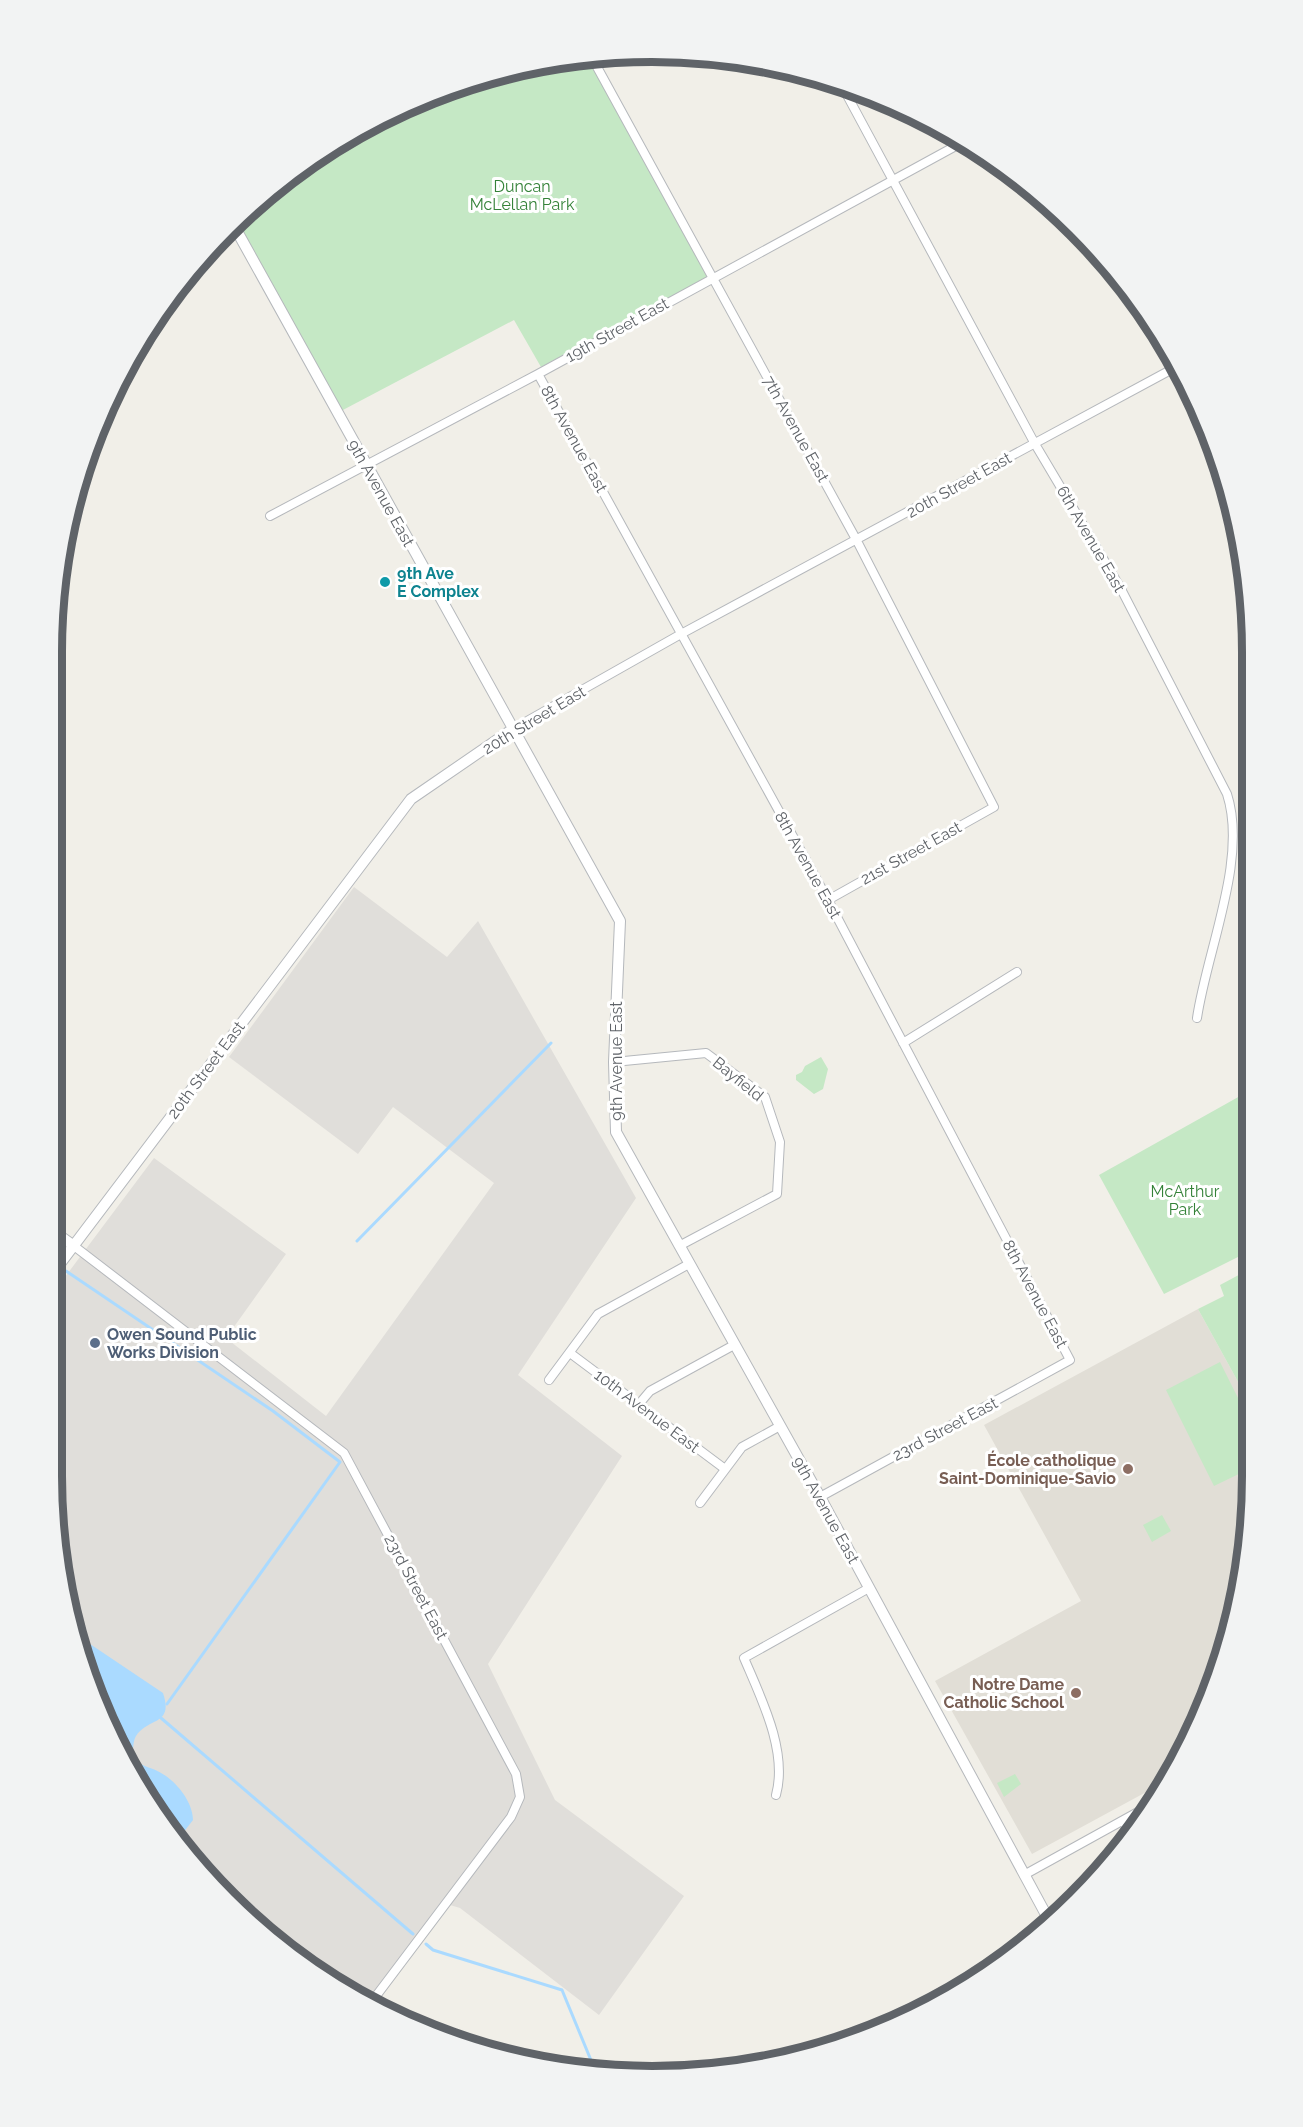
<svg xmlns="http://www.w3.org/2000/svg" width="1303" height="2127" font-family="Raleway,sans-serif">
<rect width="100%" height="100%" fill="#f1efe8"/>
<!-- industrial -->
<path fill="#e0deda" d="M 354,887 L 447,957 L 478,921 L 636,1198 L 518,1375 L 622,1456 L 488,1664 L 555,1800 L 684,1896 L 599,2015 L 460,1908 L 450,1905 L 374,2007 L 286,1952 L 175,1841 L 113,1741 L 83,1668 L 56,1554 L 56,1289 L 154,1158 L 286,1254 L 226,1338 L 326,1416 L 494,1183 L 393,1107 L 358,1154 L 229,1057 Z"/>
<!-- education -->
<path fill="#e1ded6" d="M 1198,1309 L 1248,1400 L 1247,1554 L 1206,1705 L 1161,1784 L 1032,1854 L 935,1681 L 1081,1601 L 984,1425 Z"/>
<!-- green -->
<path fill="#c5e8c5" d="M 573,56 L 588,56 L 708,277 L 541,367 L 514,320 L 341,411 L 236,221 C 293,160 378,114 456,84 C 491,70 536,65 573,56 Z
M 821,1057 L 828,1069 L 823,1089 L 814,1094 L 796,1080 L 796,1075 L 802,1072 L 805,1066 Z
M 1249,1091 L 1248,1252 L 1164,1294 L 1099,1175 Z
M 1248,1270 L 1248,1400 L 1198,1309 L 1224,1296 L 1220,1285 Z
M 1220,1362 L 1247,1416 L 1247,1470 L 1214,1486 L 1166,1390 Z
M 1162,1515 L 1171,1531 L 1152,1542 L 1143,1525 Z
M 1015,1774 L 1021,1784 L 1004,1797 L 997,1783 Z"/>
<!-- water -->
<path fill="#aadaff" d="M 77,1639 L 90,1644 L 163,1693 C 174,1726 148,1717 136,1736 C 133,1741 133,1749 133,1755 C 140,1768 150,1766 161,1773 C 176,1781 193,1802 193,1820 L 176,1842 C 149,1805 73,1681 77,1639 Z"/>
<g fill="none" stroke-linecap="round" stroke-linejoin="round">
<!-- stream -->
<path stroke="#aadaff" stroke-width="3" d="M 357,1241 L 551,1043
M 66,1271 L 273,1411 L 340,1462 L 167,1704
M 161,1718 L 413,1934
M 426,1944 L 433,1950 L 562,1990 L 595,2070"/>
<!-- minor casing -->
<g stroke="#b5b8bc" stroke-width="10">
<path id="minor" d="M 591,56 L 857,541 L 994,807 L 828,900
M 841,84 L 1035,444 L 1120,587 L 1227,794 C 1248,859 1207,950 1197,1018
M 538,374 L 828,900 L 1070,1360 L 820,1497
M 270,516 L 538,374 L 963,142
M 513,729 L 681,634 L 1178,366
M 903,1043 L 1017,972
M 614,1062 L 706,1053 L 765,1097 L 780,1142 L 777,1194 L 679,1246
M 74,1246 L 344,1453 L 516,1774 L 520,1797 L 511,1817 L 370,2004
M 570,1353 L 725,1469
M 549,1380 L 598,1314 L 689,1264
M 639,1404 L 650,1391 L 734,1345
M 700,1503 L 742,1447 L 780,1426
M 776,1795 C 788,1751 761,1698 744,1658 L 869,1588
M 1123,1821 L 1131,1835
M 1024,1875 L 1147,1807"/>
</g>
<!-- tertiary casing -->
<g stroke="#b5b8bc" stroke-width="12">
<path id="tertiary" d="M 233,224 L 620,921 L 614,1062 L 616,1132 L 820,1497 L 1050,1922
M 56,1233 L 74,1246
M 56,1269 L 411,799 L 513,729"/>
</g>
<!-- minor -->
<use href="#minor" stroke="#fff" stroke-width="8"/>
<!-- tertiary -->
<use href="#tertiary" stroke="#fff" stroke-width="10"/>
</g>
<!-- markers -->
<circle fill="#0f9aa8" stroke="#fff" stroke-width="2" cx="385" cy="582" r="6"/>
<circle fill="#5c6f8a" stroke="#fff" stroke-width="2" cx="95" cy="1343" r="6"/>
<g fill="#8d6e63" stroke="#fff" stroke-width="2">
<circle cx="1128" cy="1469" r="6"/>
<circle cx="1076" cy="1693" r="6"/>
</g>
<g text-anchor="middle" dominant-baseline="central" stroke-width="6" stroke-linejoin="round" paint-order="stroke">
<!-- park labels -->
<g font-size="16" fill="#348238" stroke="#fff">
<text x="522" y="186">Duncan<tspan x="522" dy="18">McLellan Park</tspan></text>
<text x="1185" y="1191">McArthur<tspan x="1185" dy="18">Park</tspan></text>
</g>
<!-- street labels -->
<g font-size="16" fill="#5f6368" stroke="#fff">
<text transform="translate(617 330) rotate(-29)">19th Street East</text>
<text transform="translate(796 429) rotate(61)">7th Avenue East</text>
<text transform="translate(574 439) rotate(61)">8th Avenue East</text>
<text transform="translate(959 485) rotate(-29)">20th Street East</text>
<text transform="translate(381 493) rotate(61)">9th Avenue East</text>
<text transform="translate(1091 539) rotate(60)">6th Avenue East</text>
<text transform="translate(534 720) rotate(-31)">20th Street East</text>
<text transform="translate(911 853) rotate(-29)">21st Street East</text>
<text transform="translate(808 865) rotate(61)">8th Avenue East</text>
<text transform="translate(616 1061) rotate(-90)">9th Avenue East</text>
<text transform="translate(206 1070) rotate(-53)">20th Street East</text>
<text transform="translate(738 1079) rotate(39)">Bayfield</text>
<text transform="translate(1035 1294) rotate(62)">8th Avenue East</text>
<text transform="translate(647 1411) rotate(37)">10th Avenue East</text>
<text transform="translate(945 1429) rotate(-28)">23rd Street East</text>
<text transform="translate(826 1510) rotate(61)">9th Avenue East</text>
<text transform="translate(416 1587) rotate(62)">23rd Street East</text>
</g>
<!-- culture labels -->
<g font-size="16" font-weight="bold" fill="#0d838f" stroke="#fff" text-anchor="start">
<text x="397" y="573">9th Ave<tspan x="397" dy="18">E Complex</tspan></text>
</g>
<!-- service labels -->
<g font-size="16" font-weight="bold" fill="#4e5e75" stroke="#fff" text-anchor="start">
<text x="107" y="1334">Owen Sound Public<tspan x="107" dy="18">Works Division</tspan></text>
</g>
<!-- education labels -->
<g font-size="16" font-weight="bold" fill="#785e54" stroke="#fff" text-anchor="end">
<text x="1116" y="1460">École catholique<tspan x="1116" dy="18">Saint-Dominique-Savio</tspan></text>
<text x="1064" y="1684">Notre Dame<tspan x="1064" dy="18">Catholic School</tspan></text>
</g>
</g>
<!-- crop -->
<path d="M0 0H1303V2127H0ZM652 62H652A590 590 0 0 1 1242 652V1476A590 590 0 0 1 652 2066H652A590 590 0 0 1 62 1476V652A590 590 0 0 1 652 62Z" fill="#f2f3f3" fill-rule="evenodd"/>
<path fill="none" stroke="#5f6368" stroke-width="8" d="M652 62H652A590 590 0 0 1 1242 652V1476A590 590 0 0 1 652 2066H652A590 590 0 0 1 62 1476V652A590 590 0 0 1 652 62Z"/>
</svg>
